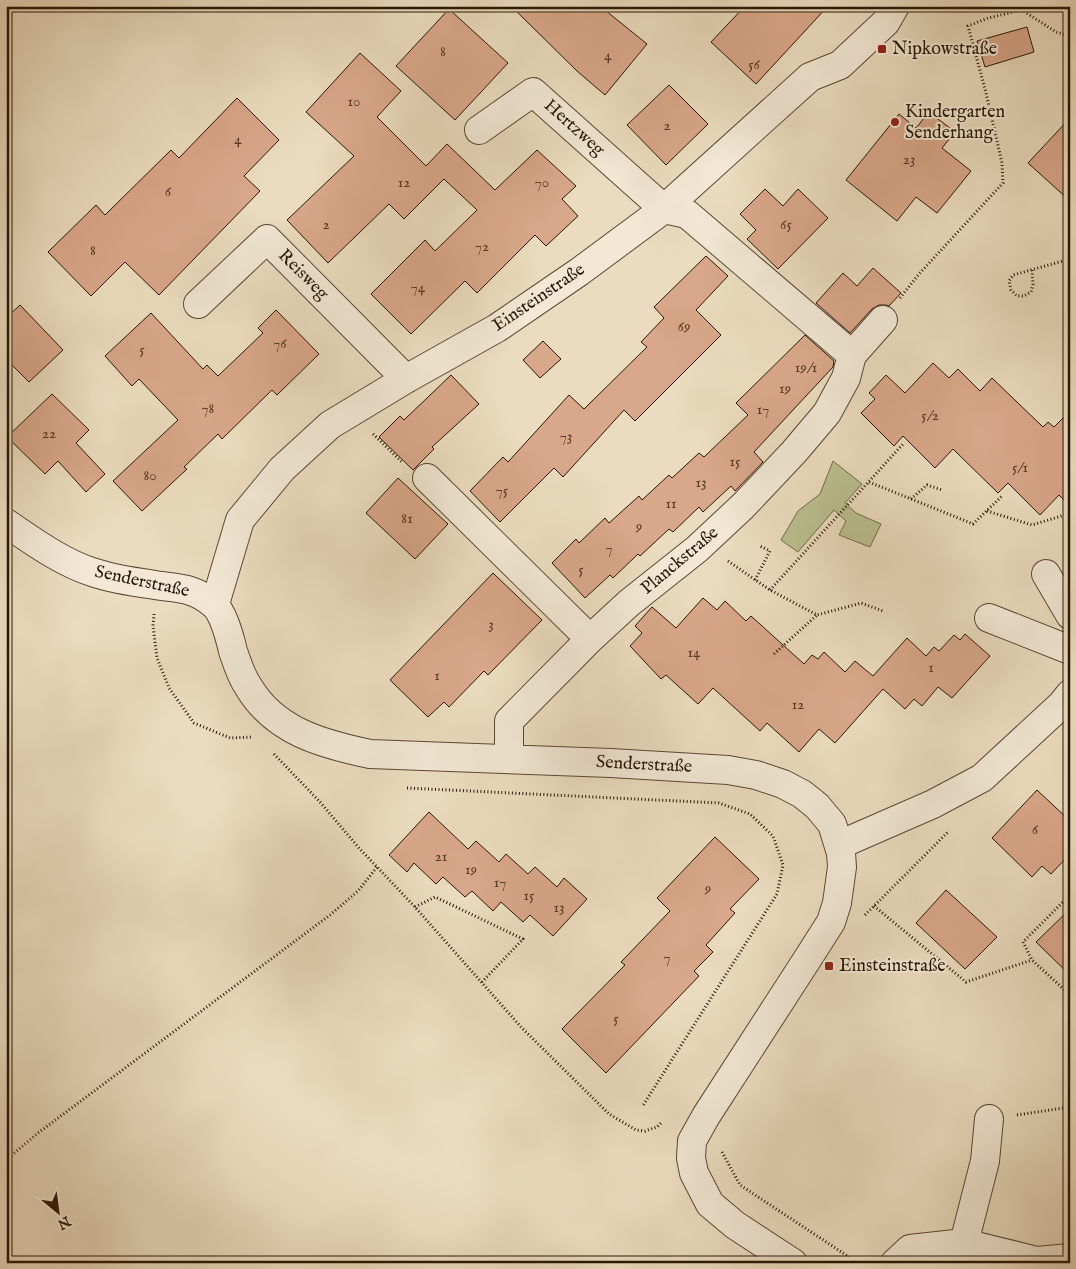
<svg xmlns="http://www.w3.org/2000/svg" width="1076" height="1269" font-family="'IM FELL English',serif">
<rect width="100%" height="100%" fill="#ebdcbf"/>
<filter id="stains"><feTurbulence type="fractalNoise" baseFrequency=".004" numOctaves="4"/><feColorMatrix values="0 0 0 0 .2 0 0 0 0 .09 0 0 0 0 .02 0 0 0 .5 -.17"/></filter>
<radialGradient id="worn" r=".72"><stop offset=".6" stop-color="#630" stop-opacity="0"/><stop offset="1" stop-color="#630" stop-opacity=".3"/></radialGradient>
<!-- green -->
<path fill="#bac090" stroke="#726b4b" d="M 833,461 L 862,484 L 845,503 L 856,513 L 881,524 L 870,547 L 839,535 L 846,521 L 834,510 L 798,552 L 781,540 L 798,511 L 820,494 Z"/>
<!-- building -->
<path fill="#d9a789" stroke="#291606" d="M 511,6 L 600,6 L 647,44 L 605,95 L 577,71 Z
M 745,6 L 828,6 L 756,84 L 711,42 Z
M 449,9 L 508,63 L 455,120 L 396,66 Z
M 1027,27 L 1034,52 L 985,67 L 977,41 Z
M 360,53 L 401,91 L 377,117 L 426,166 L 447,144 L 495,190 L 537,150 L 576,186 L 562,199 L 578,216 L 546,246 L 535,235 L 477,293 L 465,281 L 411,334 L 371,294 L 425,240 L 435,251 L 477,210 L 444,179 L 404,219 L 389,204 L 328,263 L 287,220 L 354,156 L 306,112 Z
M 669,85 L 708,124 L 666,165 L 627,125 Z
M 237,98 L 279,140 L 244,176 L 260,191 L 159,295 L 125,262 L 91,296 L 48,252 L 96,205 L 105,215 L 171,150 L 179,158 Z
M 929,112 L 955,132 L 942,148 L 971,171 L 937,213 L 916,197 L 897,221 L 846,180 L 899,114 L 916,128 Z
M 1070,118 L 1070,201 L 1028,163 Z
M 765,189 L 783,206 L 798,189 L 828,218 L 778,269 L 747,239 L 756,230 L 740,214 Z
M 706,256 L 728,276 L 696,310 L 721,335 L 635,421 L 624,410 L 563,477 L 554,468 L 500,522 L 470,491 L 503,457 L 508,462 L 569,395 L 584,409 L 647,347 L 641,342 L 664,318 L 654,307 Z
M 873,268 L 901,293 L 889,306 L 886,305 L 879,305 L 872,309 L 850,333 L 816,303 L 843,273 L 857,286 Z
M 20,305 L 63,350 L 29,382 L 6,359 L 6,318 Z
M 276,310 L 319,354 L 277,395 L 272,390 L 222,439 L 218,434 L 184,467 L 187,469 L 142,511 L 113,481 L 178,420 L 139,379 L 132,386 L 105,356 L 151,313 L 203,369 L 207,365 L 218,376 L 263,333 L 258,328 Z
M 805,335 L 834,361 L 833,367 L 754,452 L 763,462 L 735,491 L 731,486 L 703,512 L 699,507 L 673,532 L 669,529 L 640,556 L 638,554 L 613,578 L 610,575 L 585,598 L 552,563 L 576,539 L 579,543 L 605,518 L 609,523 L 639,496 L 642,500 L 669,475 L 672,478 L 699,453 L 704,457 L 748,415 L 736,403 Z
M 543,341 L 561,359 L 540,378 L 523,360 Z
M 933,363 L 949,378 L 958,369 L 980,391 L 992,378 L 1043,427 L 1048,422 L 1054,427 L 1070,411 L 1070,506 L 1059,495 L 1040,515 L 1008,483 L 998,493 L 953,449 L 935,468 L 903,436 L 894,446 L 861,413 L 875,399 L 869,393 L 886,375 L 905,393 Z
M 451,375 L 479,404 L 432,447 L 434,449 L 413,470 L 379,437 L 400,416 L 404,420 Z
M 52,394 L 89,430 L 76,443 L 105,474 L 86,492 L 58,461 L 45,474 L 7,437 Z
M 398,478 L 448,524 L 415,559 L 366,513 Z
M 493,573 L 542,620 L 488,675 L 484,671 L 449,707 L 444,702 L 428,717 L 390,680 Z
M 703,598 L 717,610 L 725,601 L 746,621 L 751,616 L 804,664 L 812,655 L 818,659 L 824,652 L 845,672 L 855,661 L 873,676 L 907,638 L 926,656 L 934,647 L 939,651 L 954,635 L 960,640 L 965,634 L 990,656 L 952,698 L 938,687 L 922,706 L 914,699 L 905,709 L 883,689 L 835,743 L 819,729 L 799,752 L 767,723 L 760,731 L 713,688 L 698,704 L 666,675 L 661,679 L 630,646 L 642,633 L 635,626 L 652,607 L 676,628 Z
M 1037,790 L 1070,821 L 1070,854 L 1051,874 L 1042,866 L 1032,877 L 992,838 Z
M 429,812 L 468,849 L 476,841 L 499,862 L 506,854 L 528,874 L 535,867 L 557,887 L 564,878 L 587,899 L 553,936 L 530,915 L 523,922 L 501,902 L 493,911 L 472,891 L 465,897 L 443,877 L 436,884 L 414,863 L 407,872 L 389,855 Z
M 715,837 L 759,879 L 730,909 L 735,913 L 706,945 L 713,952 L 694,971 L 699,976 L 606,1073 L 562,1029 L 625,965 L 621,962 L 670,911 L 657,898 Z
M 946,890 L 997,937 L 965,969 L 916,923 Z
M 1070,909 L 1070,975 L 1036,942 Z"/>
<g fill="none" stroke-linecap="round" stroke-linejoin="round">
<!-- minor casing -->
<g stroke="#5a4834" stroke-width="30">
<path id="minor" d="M 479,130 L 533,92 L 664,209 L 687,214 L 852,355
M 198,304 L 267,239 L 406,379
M 427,478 L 590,639
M 6,523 C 33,541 61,562 92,572 C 112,579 134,582 155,585 C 179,589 192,587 212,603 C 223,610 230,638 233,651 C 237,663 241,676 248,686 C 274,731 322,744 370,754 L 611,763 L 728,770 L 756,775 L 783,784 L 802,794 L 817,806 L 832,824 L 841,853 L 842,867 L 837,903 L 831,922 L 810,955 L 706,1116 L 692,1141 L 691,1158 L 694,1173 L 710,1204 L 735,1225 L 793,1263
M 1046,574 L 1070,615
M 215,604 L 240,520 L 282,469 L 330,425 L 406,379 L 497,328 L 579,272 L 664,209 L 810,77 L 840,65 L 886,22 L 895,6
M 989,618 L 1070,650
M 509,758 L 509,721 L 590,639 L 629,603 L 697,549 L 743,506 L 794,452 L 827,413 L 846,378 L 852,355 L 883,320
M 839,845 L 933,804 L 982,778 L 1061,705 L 1070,694
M 964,1243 L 985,1161 L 989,1119
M 895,1263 L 910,1249 L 964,1243 L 1037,1261 L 1070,1258"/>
</g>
<!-- path -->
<path stroke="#291606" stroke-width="3" stroke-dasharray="1 2.5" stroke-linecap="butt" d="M 1032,270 L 1033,284 L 1031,292 L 1024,296 L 1017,296 L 1011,290 L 1009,281 L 1013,275 L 1070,259
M 900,298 L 919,274 L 1003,183 L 1002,163 L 986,93 L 968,26 L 988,18 L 1022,10 L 1056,32 L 1070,36
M 373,434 L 402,462
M 869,482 L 973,524 L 1002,496
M 911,499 L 927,485 L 942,490
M 987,511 L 1032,525 L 1068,514 L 1070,515
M 728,561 L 770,590 L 817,615 L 861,603 L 883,611
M 755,580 L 770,551 L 760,546
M 770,590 L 904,443
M 154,614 L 153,626 L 157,658 L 169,688 L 194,723 L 230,738 L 253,737
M 774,654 L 817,615
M 274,754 L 320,802 L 359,848 L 415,907 L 521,1027 L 609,1114 L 636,1130 L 645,1131 L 657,1127 L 661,1123
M 407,788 L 719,803 L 750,814 L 773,836 L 783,865 L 777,894 L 642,1107
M 1070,895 L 1023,942 L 1032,960 L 1070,995
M 874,906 L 966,982 L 1032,960
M 415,907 L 435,897 L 523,939 L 482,982
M 865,915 L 949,831
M 1017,1115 L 1070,1107
M 722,1152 L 740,1185 L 858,1263
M 6,1160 L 38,1133 L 330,915 L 358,891 L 377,867"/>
<!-- minor -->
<use href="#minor" stroke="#f2e8d5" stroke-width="28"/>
</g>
<!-- markers -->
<g fill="#8f2418" stroke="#f2e8d5" stroke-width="2">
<rect x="877" y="44" width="10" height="10" rx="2.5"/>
<circle cx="895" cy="122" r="5"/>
<rect x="824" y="961" width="10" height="10" rx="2.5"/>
</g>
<g text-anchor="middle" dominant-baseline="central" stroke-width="4" stroke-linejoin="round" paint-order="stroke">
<!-- number labels -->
<g font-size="15" fill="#553a27">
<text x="443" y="51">8</text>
<text x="608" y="55">4</text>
<text x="754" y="64">56</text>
<text x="354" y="101">10</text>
<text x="667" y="125">2</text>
<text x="238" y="139">4</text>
<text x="909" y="159">23</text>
<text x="404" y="182">12</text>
<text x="542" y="182">70</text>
<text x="168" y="191">6</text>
<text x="326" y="224">2</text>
<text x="786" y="224">65</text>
<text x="482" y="246">72</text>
<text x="93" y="250">8</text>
<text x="418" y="287">74</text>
<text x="684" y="326">69</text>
<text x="280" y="343">76</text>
<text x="142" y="349">5</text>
<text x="806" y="367">19/1</text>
<text x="785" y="388">19</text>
<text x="208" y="408">78</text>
<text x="763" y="409">17</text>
<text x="930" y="415">5/2</text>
<text x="49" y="433">22</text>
<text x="566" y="436">73</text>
<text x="735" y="461">15</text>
<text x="1020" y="467">5/1</text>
<text x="150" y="475">80</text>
<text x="701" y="482">13</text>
<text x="502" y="490">75</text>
<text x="671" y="503">11</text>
<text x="407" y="518">81</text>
<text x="639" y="526">9</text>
<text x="609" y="548">7</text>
<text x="581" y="569">5</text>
<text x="491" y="624">3</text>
<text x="694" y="652">14</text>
<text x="931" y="667">1</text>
<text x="437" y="675">1</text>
<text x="798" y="704">12</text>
<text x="1035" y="829">6</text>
<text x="441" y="856">21</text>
<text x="471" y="869">19</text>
<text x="500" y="882">17</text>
<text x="708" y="888">9</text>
<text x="529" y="895">15</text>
<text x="559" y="907">13</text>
<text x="667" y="957">7</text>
<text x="616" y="1018">5</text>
</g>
<!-- poi labels -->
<g font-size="18" fill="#291606" stroke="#f2e8d5" text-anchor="start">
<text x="892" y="49">Nipkowstraße</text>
<text x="905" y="112">Kindergarten<tspan x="905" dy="21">Senderhang</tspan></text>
<text x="839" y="966">Einsteinstraße</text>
</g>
<!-- street labels -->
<g font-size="18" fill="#291606" stroke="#f2e8d5">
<text transform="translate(574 128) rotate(42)">Hertzweg</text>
<text transform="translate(303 275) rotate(45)">Reisweg</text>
<text transform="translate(539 298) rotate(-34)">Einsteinstraße</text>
<text transform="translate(680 561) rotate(-40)">Planckstraße</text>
<text transform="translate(142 582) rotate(12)">Senderstraße</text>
<text transform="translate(644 765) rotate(3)">Senderstraße</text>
</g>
</g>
<!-- margin -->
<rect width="1076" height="1269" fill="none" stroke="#ebdcbf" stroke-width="25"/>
<rect x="8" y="8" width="1061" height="1254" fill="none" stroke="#291606" stroke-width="2.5"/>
<rect x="12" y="12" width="1051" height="1244" fill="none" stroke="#291606"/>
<!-- north arrow -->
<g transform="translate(58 1212) rotate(151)" stroke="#f2e8d5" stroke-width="4" paint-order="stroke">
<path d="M0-4L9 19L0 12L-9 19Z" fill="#291606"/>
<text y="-8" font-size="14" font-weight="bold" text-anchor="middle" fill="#291606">N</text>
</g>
<rect width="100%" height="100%" filter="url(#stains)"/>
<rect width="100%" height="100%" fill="url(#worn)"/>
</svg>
